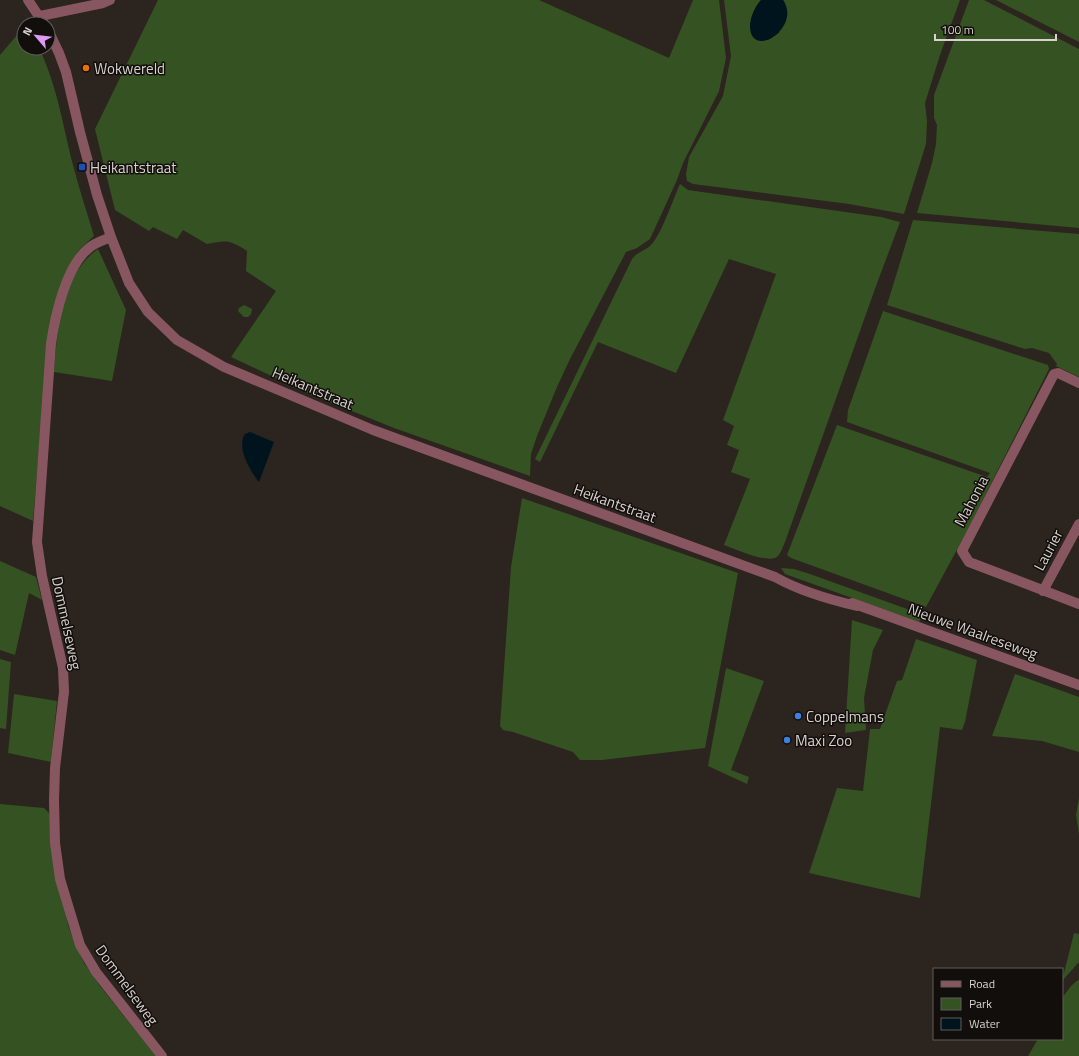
<svg xmlns="http://www.w3.org/2000/svg" width="1079" height="1056" font-family="'Titillium Web',sans-serif">
<rect width="100%" height="100%" fill="#2c241e"/>
<!-- green -->
<path fill="#355222" d="M 158,0 L 539,0 L 669,58 L 693,0 L 719,0 L 726,58 L 719,91 L 683,163 L 677,180 L 650,239 L 637,248 L 626,252 L 569,361 L 557,387 L 537,436 L 531,454 L 530,476 L 394,428 L 310,394 L 231,357 L 276,291 L 246,271 L 247,251 C 230,240 227,240 207,244 L 183,230 L 177,239 L 153,227 L 149,231 L 115,210 L 95,129 Z
M 724,0 L 761,0 C 754,8 751,17 750,27 L 768,40 L 779,33 L 785,3 L 783,0 L 960,0 L 940,55 L 925,103 L 927,121 L 926,144 L 904,214 L 849,204 L 693,184 L 687,181 L 686,174 L 689,157 L 723,96 L 731,56 Z
M 969,0 L 984,0 L 1079,49 L 1079,228 L 917,213 L 932,163 L 936,144 L 937,125 L 934,118 L 934,95 Z
M 996,0 L 1079,0 L 1079,42 Z
M 24,27 L 24,48 L 39,48 C 57,85 63,126 73,165 C 79,189 87,212 94,236 L 79,250 L 64,279 L 47,351 L 33,521 L 0,506 L 0,55 Z
M 680,184 L 688,190 L 881,217 L 900,222 L 876,286 L 785,542 C 783,546 781,553 778,556 C 770,565 735,549 724,545 L 750,479 L 731,472 L 739,450 L 727,445 L 734,426 L 723,420 L 776,274 L 729,259 L 676,373 L 598,342 L 540,462 L 535,459 L 632,259 C 637,252 644,251 650,246 C 661,236 673,199 680,184 Z
M 913,220 L 1079,234 L 1079,377 L 1056,366 L 1057,364 L 1049,353 L 1032,348 L 1025,349 L 887,305 Z
M 98,249 L 126,310 L 112,381 L 54,372 C 57,333 61,274 98,249 Z
M 244,305 L 252,309 L 251,314 L 248,317 L 244,317 L 238,311 L 239,308 Z
M 883,311 L 1048,365 L 1049,369 L 966,533 L 926,607 L 791,558 L 787,555 L 837,425 L 987,477 L 990,473 L 847,422 L 848,410 Z
M 522,498 L 738,573 L 705,748 L 602,760 L 580,760 L 573,752 L 513,732 L 503,730 L 500,726 L 511,567 Z
M 0,561 L 36,577 L 42,600 L 29,593 L 15,655 L 0,650 Z
M 781,568 L 794,569 L 810,574 L 907,609 L 921,618 L 919,622 L 785,574 Z
M 852,620 L 883,630 L 873,650 L 864,698 L 866,730 L 845,733 Z
M 916,639 L 977,660 L 965,722 L 962,730 L 940,727 L 920,898 L 809,873 L 837,788 L 863,791 L 870,729 L 880,729 L 897,681 L 902,680 Z
M 0,659 L 11,662 L 6,729 L 0,728 Z
M 726,668 L 764,681 L 731,770 L 749,777 L 747,784 L 708,766 Z
M 1015,674 L 1079,697 L 1079,752 L 1042,741 L 992,736 Z
M 14,694 L 57,701 L 51,762 L 8,753 Z
M 1079,798 L 1079,834 L 1076,815 Z
M 0,804 L 44,808 L 49,813 L 52,820 L 55,860 L 68,925 L 75,944 L 84,963 L 100,986 L 156,1056 L 0,1056 Z
M 1074,933 L 1079,934 L 1079,962 L 1062,981 Z
M 1079,979 L 1079,1056 L 1028,1056 L 1038,1039 L 1062,1039 L 1062,998 L 1071,986 Z"/>
<!-- water -->
<path fill="#00141d" d="M 761,0 L 783,0 C 802,26 753,60 750,28 C 750,18 754,8 761,0 Z
M 250,432 L 274,442 L 259,482 C 250,471 236,447 245,434 Z"/>
<g fill="none" stroke-linecap="round" stroke-linejoin="round">
<!-- minor -->
<path stroke="#885660" stroke-width="10" d="M 28,0 L 44,24
M 40,16 L 103,3 L 110,0
M 48,30 L 59,53 L 66,72 L 80,132 L 97,195 L 111,237 L 129,283 L 148,312 L 177,340 L 224,367 L 373,430 L 775,577 C 798,590 831,600 857,606
M 111,237 C 104,240 94,243 89,248 C 66,266 55,316 51,344 L 37,542 L 42,576 L 63,668 L 64,692 L 55,768 L 54,800 L 55,843 L 60,879 L 80,945 L 96,972 L 162,1056
M 1079,383 L 1058,373 L 1054,374 L 962,551 L 969,562 L 1079,604
M 1043,591 L 1079,524
M 852,603 L 1079,685"/>
</g>
<!-- markers -->
<circle fill="#e8710a" stroke="#120e0c" stroke-width="1.5" cx="86" cy="68" r="4"/>
<rect fill="#1a4fb4" stroke="#120e0c" stroke-width="1.5" x="78" y="163" width="8" height="8" rx="2"/>
<g fill="#3f7fe0" stroke="#120e0c" stroke-width="1.5">
<circle cx="798" cy="716" r="4"/>
<circle cx="787" cy="740" r="4"/>
</g>
<g text-anchor="middle" dominant-baseline="central" stroke-width="3" stroke-linejoin="round" paint-order="stroke">
<!-- poi labels -->
<g font-size="15" fill="#d8d2ce" stroke="#120e0c" text-anchor="start">
<text x="94" y="68">Wokwereld</text>
<text x="90" y="167">Heikantstraat</text>
<text x="806" y="716">Coppelmans</text>
<text x="795" y="740">Maxi Zoo</text>
</g>
<!-- street labels -->
<g font-size="15" fill="#d8d2ce" stroke="#120e0c">
<text transform="translate(313 388) rotate(23)">Heikantstraat</text>
<text transform="translate(971 501) rotate(-62)">Mahonia</text>
<text transform="translate(615 503) rotate(20)">Heikantstraat</text>
<text transform="translate(1048 550) rotate(-62)">Laurier</text>
<text transform="translate(67 623) rotate(78)">Dommelseweg</text>
<text transform="translate(973 631) rotate(20)">Nieuwe Waalreseweg</text>
<text transform="translate(127 985) rotate(54)">Dommelseweg</text>
</g>
</g>
<!-- legend -->
<rect x="933" y="968" width="130" height="72" fill="#120e0c" stroke="#615c5a"/>
<rect x="941" y="981" width="20" height="6" fill="#885660" stroke="#615c5a"/>
<text x="969" y="988" font-size="12" fill="#d8d2ce">Road</text>
<rect x="941" y="998" width="20" height="12" fill="#355222" stroke="#615c5a"/>
<text x="969" y="1008" font-size="12" fill="#d8d2ce">Park</text>
<rect x="941" y="1018" width="20" height="12" fill="#00141d" stroke="#615c5a"/>
<text x="969" y="1028" font-size="12" fill="#d8d2ce">Water</text>
<!-- north arrow -->
<g transform="translate(36 36) rotate(298)"><circle r="19" fill="#120e0c" stroke="#615c5a"/>
<path d="M0-3L7 15L0 10L-7 15Z" fill="#dd99f3"/>
<text y="-6" font-size="11" font-weight="bold" text-anchor="middle" fill="#d8d2ce">N</text>
</g>
<!-- scale -->
<path d="M935 34v6h121v-6" fill="none" stroke="#d8d2ce" stroke-width="2"/>
<text x="941" y="34" font-size="12" fill="#d8d2ce" stroke="#120e0c" stroke-width="3" paint-order="stroke">100 m</text>
</svg>
